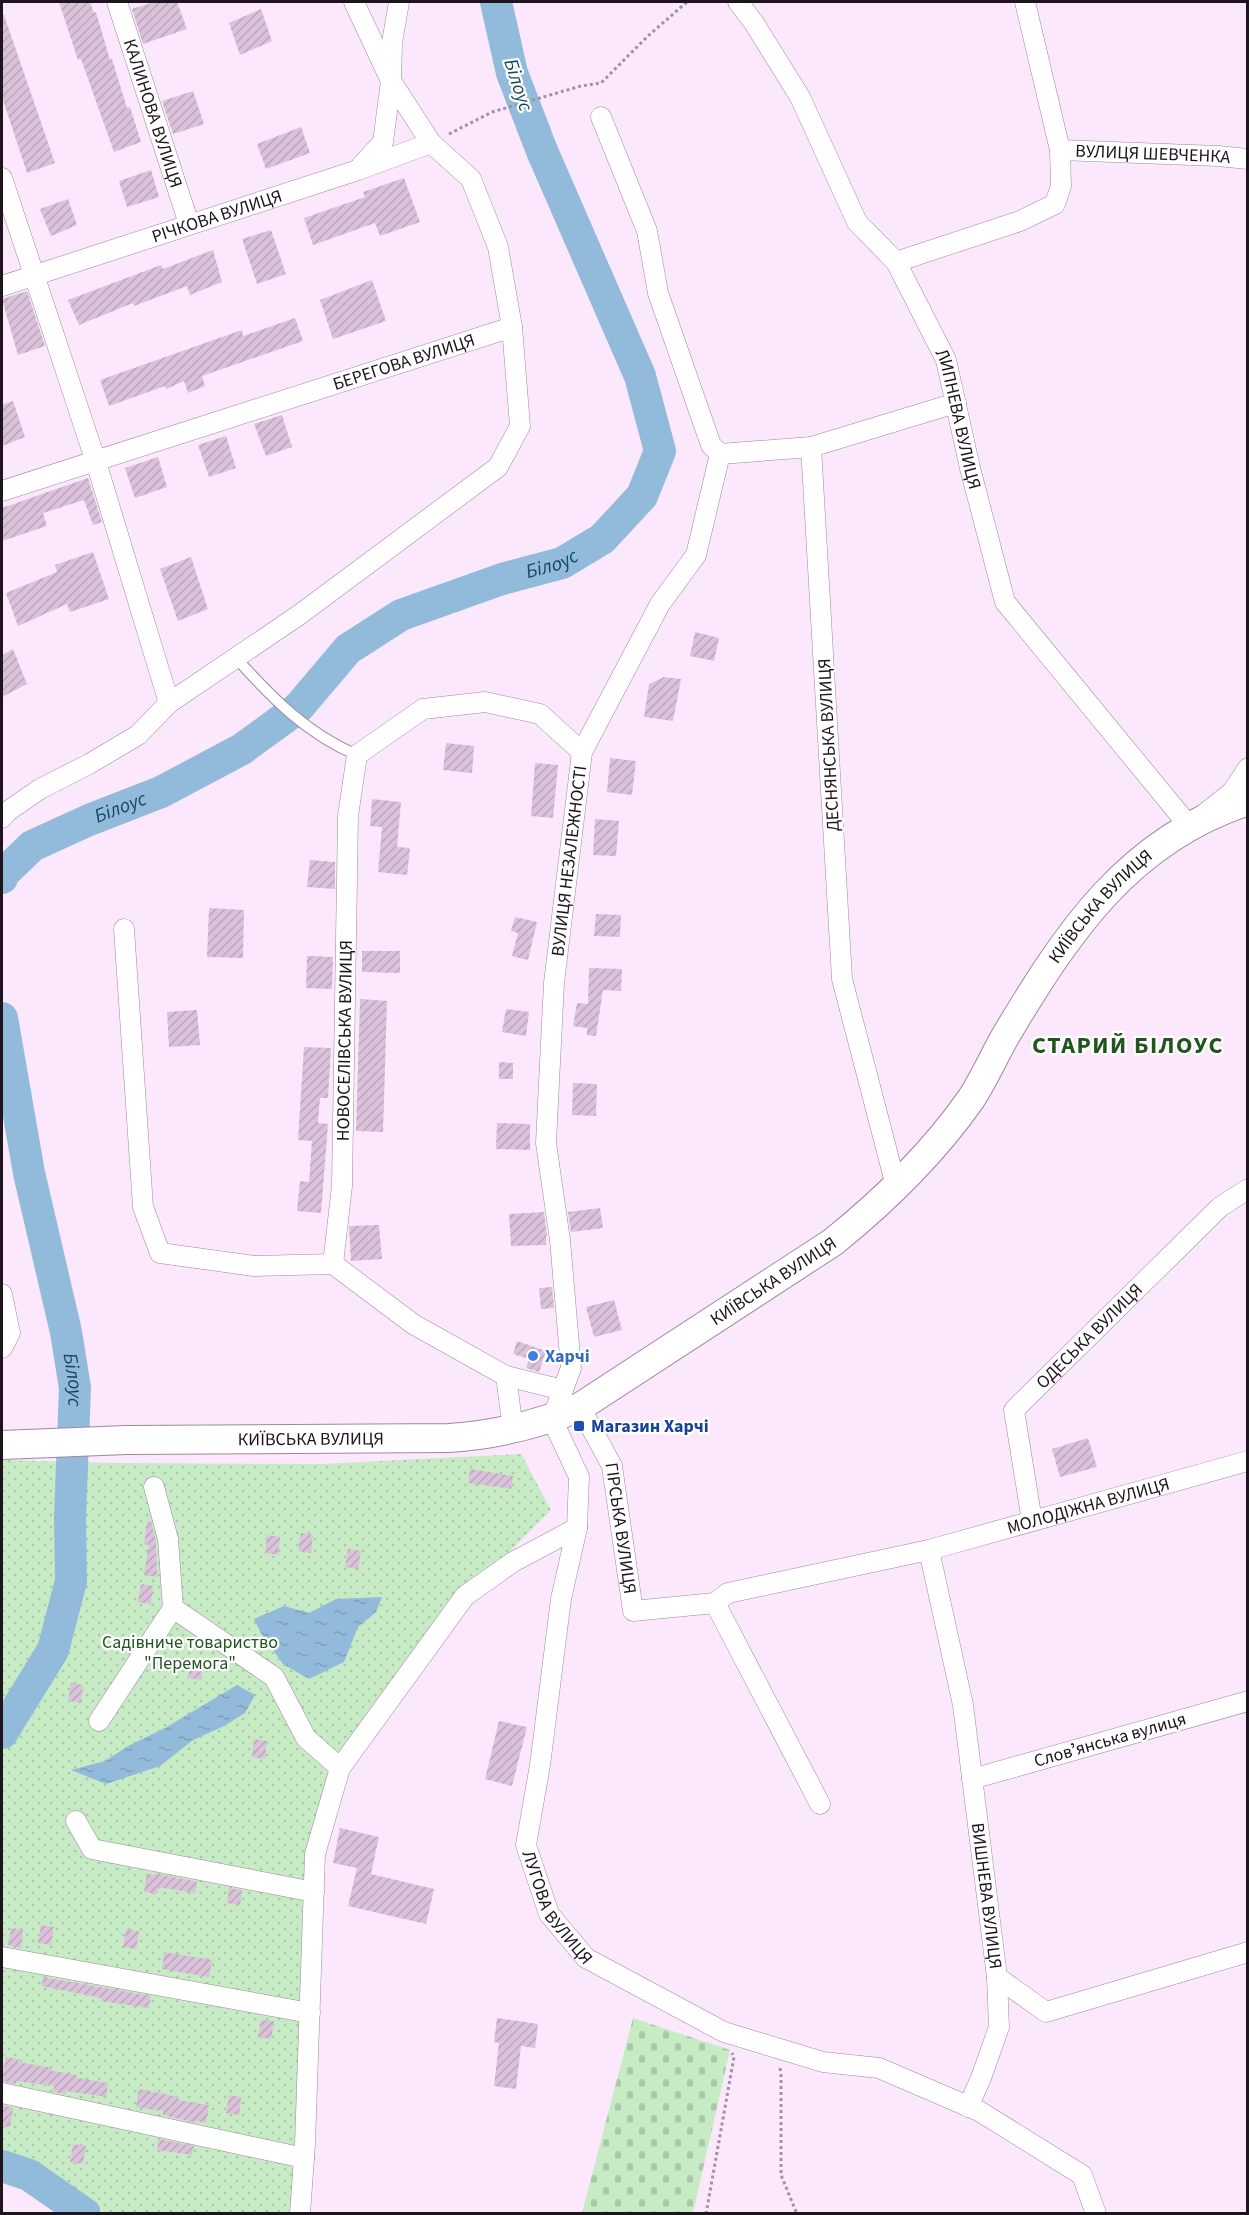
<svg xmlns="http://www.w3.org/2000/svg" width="1249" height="2215" font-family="'Source Sans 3',sans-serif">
<defs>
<pattern id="cemetery-stones" width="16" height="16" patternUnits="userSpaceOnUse" patternTransform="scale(1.5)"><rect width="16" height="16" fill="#c7ebc5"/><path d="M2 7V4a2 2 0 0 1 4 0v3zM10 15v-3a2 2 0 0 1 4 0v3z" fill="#aac9a9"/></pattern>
<pattern id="garden-dots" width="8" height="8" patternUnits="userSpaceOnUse" patternTransform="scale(1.5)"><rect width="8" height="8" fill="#c7ebc5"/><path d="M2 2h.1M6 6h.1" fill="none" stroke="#aac9a9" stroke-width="1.8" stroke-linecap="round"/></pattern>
<pattern id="water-ripples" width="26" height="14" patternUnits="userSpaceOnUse" patternTransform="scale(1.5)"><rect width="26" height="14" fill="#91badb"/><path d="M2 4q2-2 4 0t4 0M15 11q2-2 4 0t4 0" fill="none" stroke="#7d9fbc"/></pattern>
<pattern id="building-hatch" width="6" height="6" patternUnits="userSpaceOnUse" patternTransform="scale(1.5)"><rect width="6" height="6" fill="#dbc2db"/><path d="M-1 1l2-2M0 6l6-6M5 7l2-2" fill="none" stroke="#bca6bc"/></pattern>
</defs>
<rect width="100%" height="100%" fill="#fce8fc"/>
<!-- cemetery -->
<path fill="url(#cemetery-stones)" d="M 633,2018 L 730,2050 L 693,2213 L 582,2213 Z"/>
<!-- garden -->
<path fill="url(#garden-dots)" d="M 521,1454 L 551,1510 L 465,1596 L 321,1808 L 310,2213 L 104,2213 L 100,2208 L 2,2165 L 2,1460 L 113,1463 L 321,1464 Z"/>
<!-- water -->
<path fill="url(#water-ripples)" d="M 382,1597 L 376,1612 L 358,1627 L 344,1662 L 309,1679 L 283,1664 L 261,1633 L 254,1619 L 284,1606 L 309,1613 L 336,1599 Z
M 237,1685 L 255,1695 L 245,1713 L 224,1726 L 193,1740 L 160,1766 L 106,1784 L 71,1770 L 105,1761 L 130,1745 L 165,1728 Z"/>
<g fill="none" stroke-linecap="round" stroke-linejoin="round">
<!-- river -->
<g stroke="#91badb" stroke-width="32">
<path id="s1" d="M 2,878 L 3,874 L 32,846 L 89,820 L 161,792 L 242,749 L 298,708 L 348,649 L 401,615 L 502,579 L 562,563 L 602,539 L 642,496 L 660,451 L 640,376 L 542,151 L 512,73 L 496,2"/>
<path id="s2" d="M 2,1018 L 29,1173 L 66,1332 L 75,1388 L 70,1517 L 71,1581 L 53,1650 L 2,1733"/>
<path d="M 2,2166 L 29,2175 L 85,2214"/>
</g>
</g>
<!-- building -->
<path fill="url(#building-hatch)" d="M 59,2 L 90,2 L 94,13 L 96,12 L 110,60 L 112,59 L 127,108 L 130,107 L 141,142 L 114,152 L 81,59 L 78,60 Z
M 154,2 L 177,2 L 187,29 L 143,44 L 132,9 Z
M 261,9 L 272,41 L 240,55 L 229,23 Z
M 2,15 L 4,15 L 55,163 L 27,173 L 2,97 Z
M 193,91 L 204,124 L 173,134 L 162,101 Z
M 301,127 L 310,153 L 266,169 L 257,144 Z
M 151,170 L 159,197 L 127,207 L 119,181 Z
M 404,178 L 420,222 L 380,236 L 375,223 L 313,245 L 304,218 L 365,197 L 363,192 Z
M 68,199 L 77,225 L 51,236 L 40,209 Z
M 271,230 L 286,274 L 257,284 L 242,239 Z
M 213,250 L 222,282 L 190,295 L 187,286 L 134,306 L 133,303 L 79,325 L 68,300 L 161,265 L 163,269 Z
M 372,280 L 386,321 L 333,339 L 320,300 Z
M 27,291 L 45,346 L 18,355 L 2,299 Z
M 295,318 L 303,341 L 202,376 L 205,386 L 188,393 L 184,381 L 166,389 L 165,386 L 109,406 L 100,380 L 242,330 L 243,336 Z
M 13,401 L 25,437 L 2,446 L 2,405 Z
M 282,415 L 292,447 L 266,456 L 254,424 Z
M 226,436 L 236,468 L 209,477 L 198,445 Z
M 158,457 L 167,487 L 135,498 L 125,468 Z
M 88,478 L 102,522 L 93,525 L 84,500 L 43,513 L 47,526 L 2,541 L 2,508 Z
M 93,552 L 109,599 L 70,612 L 67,604 L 18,626 L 6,593 L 57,572 L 55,565 Z
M 191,557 L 208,609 L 178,621 L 160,569 Z
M 695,632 L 719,638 L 714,661 L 690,656 Z
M 13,649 L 27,684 L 2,697 L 2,655 Z
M 664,677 L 681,679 L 673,721 L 644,717 L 649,684 Z
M 446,743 L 474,746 L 472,773 L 443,770 Z
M 610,758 L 636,761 L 632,795 L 607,792 Z
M 535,763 L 558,765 L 553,818 L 531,816 Z
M 372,799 L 401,802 L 397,847 L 410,848 L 407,875 L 378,872 L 382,827 L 370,826 Z
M 595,819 L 619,821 L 616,856 L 593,855 Z
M 310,860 L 335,862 L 335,889 L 307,887 Z
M 209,908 L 244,910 L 243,958 L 207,957 Z
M 596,914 L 621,915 L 620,937 L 594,936 Z
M 515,917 L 537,922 L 528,960 L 512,956 L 518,933 L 511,931 Z
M 362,951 L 400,951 L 400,973 L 362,972 Z
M 307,956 L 333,957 L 332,989 L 306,988 Z
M 589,968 L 622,969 L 621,991 L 603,990 L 596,1036 L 587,1035 L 587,1028 L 573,1026 L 577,1003 L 588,1004 Z
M 360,999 L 387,1001 L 383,1132 L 356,1131 Z
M 506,1009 L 529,1012 L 526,1036 L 502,1032 Z
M 197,1010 L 200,1045 L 169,1047 L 167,1012 Z
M 304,1047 L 331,1048 L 328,1098 L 320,1098 L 318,1123 L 328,1124 L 321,1213 L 297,1211 L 300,1181 L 309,1182 L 312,1141 L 298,1140 Z
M 499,1062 L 513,1063 L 513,1079 L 499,1079 Z
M 573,1083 L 597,1084 L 596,1116 L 572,1115 Z
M 497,1123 L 530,1124 L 530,1150 L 496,1149 Z
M 600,1208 L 603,1228 L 571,1232 L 568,1212 Z
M 544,1212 L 547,1236 L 546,1236 L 546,1245 L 511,1246 L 509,1214 Z
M 379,1225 L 382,1259 L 351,1261 L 349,1226 Z
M 552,1287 L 554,1308 L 541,1309 L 539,1288 Z
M 614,1300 L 622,1330 L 594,1337 L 586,1307 Z
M 517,1341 L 546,1351 L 539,1372 L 526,1368 L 529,1359 L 513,1354 Z
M 1088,1438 L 1097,1467 L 1060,1477 L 1052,1449 Z
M 470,1469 L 513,1476 L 511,1489 L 468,1483 Z
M 147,1521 L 151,1521 L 156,1541 L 157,1577 L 144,1575 L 149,1545 L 144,1544 Z
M 301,1533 L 313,1535 L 311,1553 L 298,1551 Z
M 267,1535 L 280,1537 L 278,1555 L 265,1553 Z
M 348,1549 L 361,1551 L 358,1569 L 345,1567 Z
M 141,1584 L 153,1586 L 151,1604 L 138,1602 Z
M 191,1660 L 203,1662 L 201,1680 L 188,1678 Z
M 71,1683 L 83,1685 L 81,1703 L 68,1701 Z
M 499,1721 L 527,1727 L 512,1786 L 485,1779 Z
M 254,1739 L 267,1741 L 265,1759 L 252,1757 Z
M 340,1828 L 379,1837 L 371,1874 L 434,1889 L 426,1924 L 348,1906 L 357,1868 L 333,1863 Z
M 155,1873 L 197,1882 L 195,1893 L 158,1887 L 157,1894 L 144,1892 L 147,1874 L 154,1875 Z
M 229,1888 L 242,1890 L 240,1905 L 227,1903 Z
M 41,1925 L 54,1927 L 51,1945 L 38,1943 Z
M 11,1928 L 23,1930 L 21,1948 L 8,1945 Z
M 126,1929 L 139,1931 L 136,1949 L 123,1947 Z
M 164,1952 L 212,1960 L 209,1977 L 162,1969 Z
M 43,1977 L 151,1996 L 149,2008 L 101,2001 L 101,1998 L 42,1986 Z
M 497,2018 L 538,2024 L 535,2048 L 521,2046 L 516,2089 L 494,2086 L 499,2043 L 494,2042 Z
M 261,2020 L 274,2021 L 271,2039 L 258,2037 Z
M 6,2057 L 19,2059 L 18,2062 L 52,2068 L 52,2071 L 77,2075 L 77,2078 L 108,2083 L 106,2097 L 66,2091 L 66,2094 L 53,2092 L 54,2086 L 16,2081 L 16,2084 L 2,2081 Z
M 139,2089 L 179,2097 L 178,2100 L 209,2105 L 206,2123 L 197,2121 L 197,2123 L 163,2115 L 163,2111 L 136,2107 Z
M 229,2095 L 241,2097 L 239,2115 L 226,2113 Z
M 2,2105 L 13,2108 L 10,2127 L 2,2126 Z
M 159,2139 L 194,2146 L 192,2155 L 157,2150 Z
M 73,2144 L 86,2146 L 83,2164 L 70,2162 Z"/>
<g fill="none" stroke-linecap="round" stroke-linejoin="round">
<!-- service casing -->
<g stroke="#9e879e" stroke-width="12">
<path id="service" d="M 236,658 C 272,698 307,734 357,755"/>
</g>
<!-- minor casing -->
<g stroke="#9e879e" stroke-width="21">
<g id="minor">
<path id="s3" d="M 117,2 L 189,224"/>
<path id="s4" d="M 738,2 L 754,23 L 800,97 L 857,222 L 896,262 L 946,360 L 970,468 L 1005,602 L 1189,826 L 1232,792 L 1248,768"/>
<path d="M 601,117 L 647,231 L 658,293 L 711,445 L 720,454"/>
<path id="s5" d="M 1060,150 L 1218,156 L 1248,159"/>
<path d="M 361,166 L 383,142 L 391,81 L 392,43 L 399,2"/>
<path d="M 2,178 L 96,462 L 169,703"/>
<path d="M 896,262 L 1020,221 L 1055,204 L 1061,186 L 1060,150 L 1025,2"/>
<path id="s6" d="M 2,286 L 358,170 L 431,143"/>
<path id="s7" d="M 2,491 L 512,327 L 498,247 L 471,179 L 431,143 L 391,81 L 354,2"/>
<path d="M 2,818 L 8,811 L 40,789 L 89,764 L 138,735 L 169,703 L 299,615 L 498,467 L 520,426 L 512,327"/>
<path d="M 124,929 L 143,1207 L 160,1253 L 254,1266 L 333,1264 L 413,1324 L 506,1376 L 513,1430"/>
<path d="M 896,1186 L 842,979 L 811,447 L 956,403"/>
<path id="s8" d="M 333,1264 L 342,1186 L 348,816 L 357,755 L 423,709 L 485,702 L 540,714 L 582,752"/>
<path d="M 2,1294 L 10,1333 L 2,1348"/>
<path d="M 506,1376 L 563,1390"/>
<path id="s9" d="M 580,1407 L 612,1466 L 633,1611 L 715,1603"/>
<path d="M 154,1487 L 168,1539 L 173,1608 L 274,1677 L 306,1738 L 340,1768"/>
<path id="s10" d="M 1032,1521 L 1014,1410 L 1220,1207 L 1248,1189"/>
<path id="s11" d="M 577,1528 L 561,1599 L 540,1765 L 526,1845 L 549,1914 L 586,1958 L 724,2032 L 823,2062 L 879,2068 L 979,2111 L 1082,2175 L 1096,2214"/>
<path id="s12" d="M 929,1550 L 963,1705 L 997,1977 L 999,2027 L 981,2078 L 968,2107"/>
<path d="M 99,1721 L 173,1608"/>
<path d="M 972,1779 L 1248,1701"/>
<path id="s13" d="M 820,1804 L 715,1603 L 728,1593 L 929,1550 L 1248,1461"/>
<path d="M 76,1821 L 92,1849 L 314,1892"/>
<path d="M 2,1957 L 310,2013"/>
<path d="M 997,1977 L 1046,2012 L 1248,1952"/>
<path d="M 2,2093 L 304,2158"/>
<path id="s14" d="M 300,2214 L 305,2144 L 315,1854 L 340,1768 L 465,1596 L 513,1562 L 577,1528 L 579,1477 L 552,1419 L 571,1368 L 560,1240 L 546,1143 L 554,983 L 582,752 L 660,604 L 696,555 L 720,454 L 811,447"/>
</g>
</g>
<!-- secondary casing -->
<g stroke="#9e879e" stroke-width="30">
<g id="secondary">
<path id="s15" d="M 2,1445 L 126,1440 L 449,1438 C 496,1435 537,1425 580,1407 L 833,1242 C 884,1201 933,1153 971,1099 C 984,1079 994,1056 1006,1035 C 1067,933 1128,840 1248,801"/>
</g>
</g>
<!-- path -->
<path stroke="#a192a1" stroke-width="3" stroke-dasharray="3 3" stroke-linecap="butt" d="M 449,134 L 492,112 L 581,86 L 601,83 L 649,35 L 687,2
M 780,2068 L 781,2073 L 781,2175 L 797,2214
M 706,2214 L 734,2057 L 732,2053"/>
<!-- service -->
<use href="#service" stroke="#fff" stroke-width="10"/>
<!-- minor -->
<use href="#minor" stroke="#fff" stroke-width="20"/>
<!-- secondary -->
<use href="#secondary" stroke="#fff" stroke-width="28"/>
</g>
<!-- markers -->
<circle fill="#3f7fe0" stroke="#fff" stroke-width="2" cx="533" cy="1356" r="6"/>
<rect fill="#1a4fb4" stroke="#fff" stroke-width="2" x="573" y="1420" width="12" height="12" rx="3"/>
<g text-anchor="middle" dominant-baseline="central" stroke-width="4.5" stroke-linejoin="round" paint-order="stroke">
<!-- street labels -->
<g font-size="18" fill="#1d141d" stroke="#fff">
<text stroke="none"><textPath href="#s3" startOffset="117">КАЛИНОВА ВУЛИЦЯ</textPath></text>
<text stroke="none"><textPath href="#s5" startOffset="93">ВУЛИЦЯ ШЕВЧЕНКА</textPath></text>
<text stroke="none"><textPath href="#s6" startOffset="226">РІЧКОВА ВУЛИЦЯ</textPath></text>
<text stroke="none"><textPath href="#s7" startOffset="422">БЕРЕГОВА ВУЛИЦЯ</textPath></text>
<text stroke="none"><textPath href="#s4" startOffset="477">ЛИПНЕВА ВУЛИЦЯ</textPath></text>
<text transform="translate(829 745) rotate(-93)">ДЕСНЯНСЬКА ВУЛИЦЯ</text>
<text stroke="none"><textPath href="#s14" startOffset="1473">ВУЛИЦЯ НЕЗАЛЕЖНОСТІ</textPath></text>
<text stroke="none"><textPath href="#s15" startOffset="1317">КИЇВСЬКА ВУЛИЦЯ</textPath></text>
<text stroke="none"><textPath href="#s8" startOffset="224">НОВОСЕЛІВСЬКА ВУЛИЦЯ</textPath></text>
<text stroke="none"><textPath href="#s15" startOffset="813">КИЇВСЬКА ВУЛИЦЯ</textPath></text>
<text stroke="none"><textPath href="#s10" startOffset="218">ОДЕСЬКА ВУЛИЦЯ</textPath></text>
<text stroke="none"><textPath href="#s15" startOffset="309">КИЇВСЬКА ВУЛИЦЯ</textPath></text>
<text stroke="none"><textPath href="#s13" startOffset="614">МОЛОДІЖНА ВУЛИЦЯ</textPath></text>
<text stroke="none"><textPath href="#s9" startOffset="130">ГІРСЬКА ВУЛИЦЯ</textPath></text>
<text transform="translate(1110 1740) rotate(-16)">Словʼянська вулиця</text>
<text stroke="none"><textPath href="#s12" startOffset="351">ВИШНЕВА ВУЛИЦЯ</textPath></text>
<text stroke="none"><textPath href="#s11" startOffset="392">ЛУГОВА ВУЛИЦЯ</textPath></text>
</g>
<!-- shop labels -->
<g font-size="18" font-weight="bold" fill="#366cbe" stroke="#fff" text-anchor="start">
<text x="545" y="1356">Харчі</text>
</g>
<!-- transit labels -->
<g font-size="18" font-weight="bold" fill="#164399" stroke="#fff" text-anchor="start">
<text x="591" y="1426">Магазин Харчі</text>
</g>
<!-- park labels -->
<g font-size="18" fill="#235423" stroke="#fff">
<text x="190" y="1642">Садівниче товариство<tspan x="190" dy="21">"Перемога"</tspan></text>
</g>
<!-- water labels -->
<g font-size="20" font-style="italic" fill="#164566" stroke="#fff">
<text transform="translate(518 85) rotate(72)">Білоус</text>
<text stroke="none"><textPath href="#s1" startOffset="645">Білоус</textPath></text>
<text stroke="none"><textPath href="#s1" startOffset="141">Білоус</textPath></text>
<text stroke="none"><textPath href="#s2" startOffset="369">Білоус</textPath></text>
</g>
<!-- district labels -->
<g font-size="24" font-weight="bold" letter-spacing="1.5" fill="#22541e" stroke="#fff">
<text x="1128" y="1045">СТАРИЙ БІЛОУС</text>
</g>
</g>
<!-- border -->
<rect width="1249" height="2215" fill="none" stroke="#1d141d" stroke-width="6"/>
</svg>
